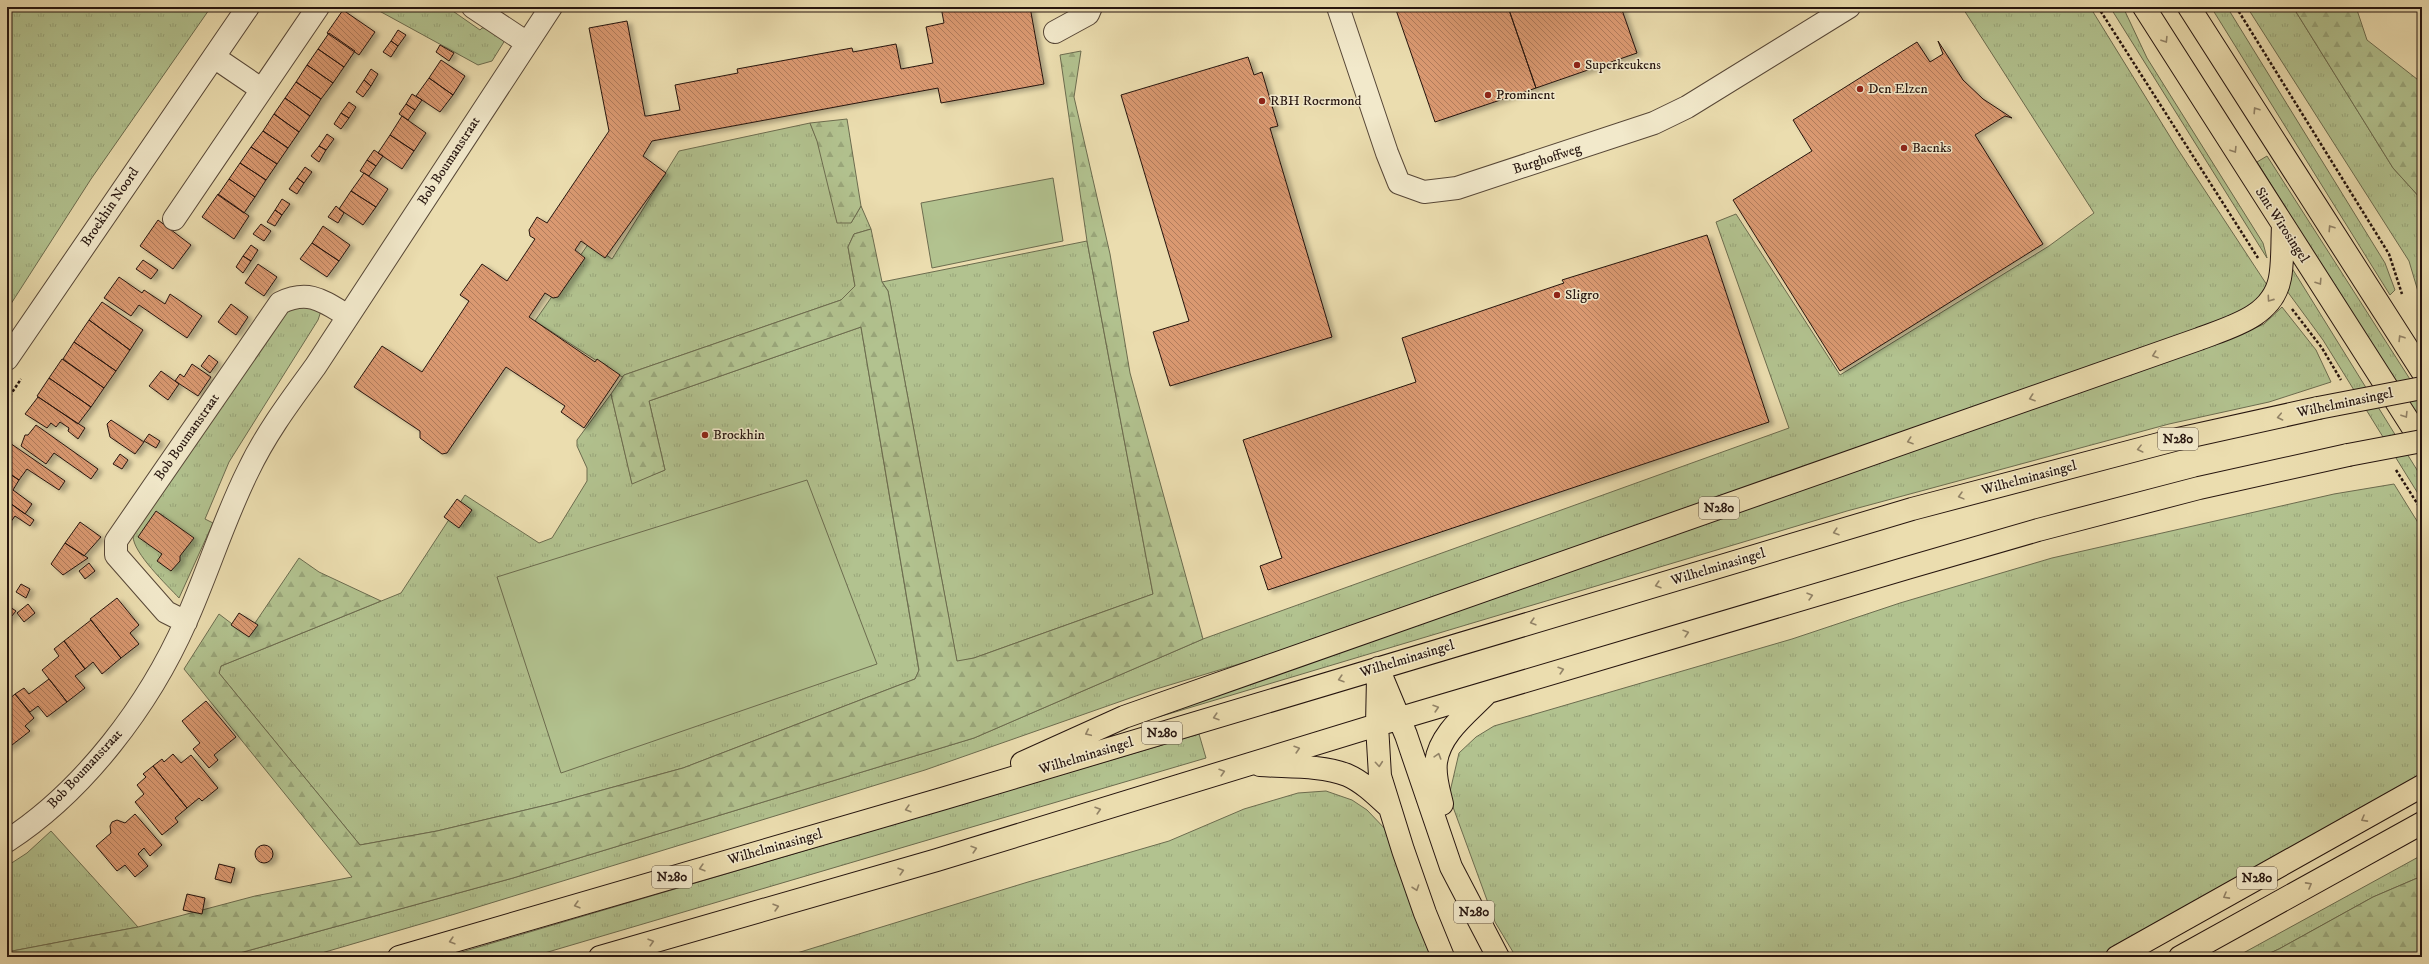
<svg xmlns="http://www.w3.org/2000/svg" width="2429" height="964" font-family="'IM FELL DW Pica',serif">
<defs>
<pattern id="grass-tufts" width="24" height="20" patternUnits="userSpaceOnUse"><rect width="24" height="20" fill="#b2c28f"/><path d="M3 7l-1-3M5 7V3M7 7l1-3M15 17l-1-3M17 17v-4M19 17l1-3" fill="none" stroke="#99a67a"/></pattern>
<pattern id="forest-firs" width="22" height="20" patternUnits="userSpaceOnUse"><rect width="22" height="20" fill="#b2c28f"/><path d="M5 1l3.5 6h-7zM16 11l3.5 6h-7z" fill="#99a67a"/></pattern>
<pattern id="building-back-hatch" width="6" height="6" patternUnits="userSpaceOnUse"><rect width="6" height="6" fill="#da9971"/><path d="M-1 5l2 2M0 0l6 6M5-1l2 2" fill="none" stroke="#b17c5b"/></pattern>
<filter id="shadow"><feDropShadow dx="4.5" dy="2.5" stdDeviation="2" flood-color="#0004"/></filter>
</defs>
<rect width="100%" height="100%" fill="#ebddaf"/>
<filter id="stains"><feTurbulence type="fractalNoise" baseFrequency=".005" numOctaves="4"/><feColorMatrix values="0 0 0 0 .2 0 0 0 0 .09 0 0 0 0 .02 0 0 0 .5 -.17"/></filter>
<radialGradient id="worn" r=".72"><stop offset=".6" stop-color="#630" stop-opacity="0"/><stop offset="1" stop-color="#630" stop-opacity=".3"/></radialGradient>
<!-- grass -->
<path fill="url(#grass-tufts)" stroke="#6c6c4f" d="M 7,7 L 211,7 L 91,179 L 7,310 Z
M 372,7 L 447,7 L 480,30 L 482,28 L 493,27 L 507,37 L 492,61 L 478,65 Z
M 1962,7 L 2090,7 L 2177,148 L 2267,285 L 2254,303 L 2235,316 L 1345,632 L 1153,690 L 925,770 L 455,914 L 308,957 L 225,957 L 513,878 L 974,738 L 1203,639 L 1789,428 L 1716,222 L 1736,214 L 1840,375 L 2049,246 L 2094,213 Z
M 2110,7 L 2123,7 L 2147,58 L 2263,243 L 2267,258 Z
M 2211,7 L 2227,7 L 2385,263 L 2395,290 L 2390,295 Z
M 2247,7 L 2293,7 L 2393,168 L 2422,200 L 2422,305 L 2409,261 Z
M 810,123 L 851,223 L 861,206 L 871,229 L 854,234 L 848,247 L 855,286 L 841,300 L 624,375 L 622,377 L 535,321 L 589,243 L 612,259 L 679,151 Z
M 2267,156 L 2422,398 L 2422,427 L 2257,162 Z
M 1087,241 L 1153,594 L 974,658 L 957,662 L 888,291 L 882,282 Z
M 2290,265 L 2422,478 L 2422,500 L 2323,340 L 2287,291 Z
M 296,307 L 310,307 L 321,311 L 318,320 L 229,462 L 205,519 L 213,523 L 179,598 C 167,585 133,553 133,536 L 282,315 Z
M 2282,307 L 2316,350 L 2331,382 L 2269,402 L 2169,424 L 1847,511 L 1135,724 L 2243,333 L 2264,324 Z
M 861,327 L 919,671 L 915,679 L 683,768 L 555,803 L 437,831 L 360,845 L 219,673 L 221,666 L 401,593 L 465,495 L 539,543 L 552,538 L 587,481 L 587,468 L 577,446 L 577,440 L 611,394 L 632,483 L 665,470 L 649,401 Z
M 2394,484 L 2422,529 L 2422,777 L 2099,957 L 1516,957 L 1495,922 L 1449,796 L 1459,753 L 1476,737 L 1494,726 L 1792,639 L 1900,603 L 2052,558 L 2334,494 Z
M 1199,734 L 1206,758 L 531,957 L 445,957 Z
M 1326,791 L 1352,800 L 1367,810 L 1388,832 L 1434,957 L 784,957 L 1028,882 L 1169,841 L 1244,809 L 1298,793 Z
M 51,831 L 138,927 L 7,952 L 7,866 L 27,853 Z
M 2422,855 L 2422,876 L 2373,897 L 2279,949 L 2261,957 L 2236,957 Z"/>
<!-- forest -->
<path fill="url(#forest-firs)" stroke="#6c6c4f" d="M 2293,7 L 2356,7 L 2367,40 L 2422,83 L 2422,200 L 2393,168 Z
M 1081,51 L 1074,97 L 1110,254 L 1130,373 L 1203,639 L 974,738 L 513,878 L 225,957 L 7,957 L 7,952 L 138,927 L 255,896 L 352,877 L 184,669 L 219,614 L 244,633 L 255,623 L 299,558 L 319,572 L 381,601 L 221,666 L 219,673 L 360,845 L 437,831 L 555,803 L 683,768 L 915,679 L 919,670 L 861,327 L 649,401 L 665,470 L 632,484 L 611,394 L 624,375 L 841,300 L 855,286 L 848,247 L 854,234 L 871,229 L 882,282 L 888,291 L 957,661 L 974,658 L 1153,594 L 1087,241 L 1060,55 Z
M 847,119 L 861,206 L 851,223 L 837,223 L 817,141 L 810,123 Z
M 2422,876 L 2422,957 L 2261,957 L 2279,949 L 2373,897 Z"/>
<!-- garden -->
<path fill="#b2c28f" stroke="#6c6c4f" d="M 1053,178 L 1063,241 L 932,268 L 921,203 Z
M 807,480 L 877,664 L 561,773 L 497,577 Z"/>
<!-- building -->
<path fill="url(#building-back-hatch)" stroke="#26150f" filter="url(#shadow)" d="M 941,7 L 1011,7 L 1012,10 L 1030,7 L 1044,84 L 941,103 L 938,88 L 652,141 L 643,156 L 666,173 L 605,258 L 581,241 L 575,250 L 585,258 L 569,281 L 558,297 L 553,298 L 545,293 L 529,317 L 595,362 L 597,359 L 620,375 L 584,428 L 561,412 L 565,406 L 506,367 L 447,453 L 442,454 L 420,438 L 420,431 L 354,387 L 382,346 L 422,372 L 469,301 L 460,295 L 482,264 L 507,281 L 535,239 L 530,236 L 529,230 L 537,217 L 547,223 L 607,134 L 609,131 L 589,28 L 627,21 L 645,116 L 647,116 L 680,110 L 675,85 L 738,73 L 737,69 L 852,48 L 853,52 L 896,44 L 901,69 L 933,63 L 926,27 L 944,23 Z
M 1395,7 L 1508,7 L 1536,88 L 1435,122 Z
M 1508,7 L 1621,7 L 1637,53 L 1536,88 Z
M 343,10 L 375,32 L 359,55 L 327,33 Z
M 398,30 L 406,35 L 398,46 L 391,41 Z
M 329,33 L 355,51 L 344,67 L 318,49 Z
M 391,41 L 398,46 L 391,57 L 383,52 Z
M 1938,41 L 1963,80 L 1983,99 L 2012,118 L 2005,116 L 1975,135 L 2043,244 L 1840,371 L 1733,200 L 1812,151 L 1793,120 L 1917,42 L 1930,62 L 1943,54 Z
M 440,45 L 454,53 L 449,61 L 436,52 Z
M 318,49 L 344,67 L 333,83 L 307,65 Z
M 1248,57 L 1254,75 L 1262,72 L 1278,126 L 1270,128 L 1332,337 L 1170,386 L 1153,332 L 1189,321 L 1121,95 Z
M 441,60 L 465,76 L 453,95 L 429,78 Z
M 307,65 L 333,83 L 321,99 L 296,82 Z
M 371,69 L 378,74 L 371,86 L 364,80 Z
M 429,78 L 453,95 L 440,112 L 416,96 Z
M 364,80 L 371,86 L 363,97 L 356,92 Z
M 296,82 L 321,99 L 310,116 L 285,98 Z
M 412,94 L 422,100 L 415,110 L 406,104 Z
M 285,98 L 310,116 L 299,132 L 274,114 Z
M 349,102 L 356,107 L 349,118 L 341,113 Z
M 406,104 L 415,110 L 408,120 L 399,114 Z
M 341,113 L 349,118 L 341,129 L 334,124 Z
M 274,114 L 299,132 L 288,148 L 263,131 Z
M 402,116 L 426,133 L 414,151 L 390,135 Z
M 263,131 L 288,148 L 277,164 L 251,147 Z
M 327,134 L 334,139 L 326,150 L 319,146 Z
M 390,135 L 414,151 L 402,169 L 378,153 Z
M 319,146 L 326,150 L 319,162 L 311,156 Z
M 251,147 L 277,164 L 266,180 L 240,163 Z
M 374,150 L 383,156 L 376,166 L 367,160 Z
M 367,160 L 376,166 L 369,176 L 360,171 Z
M 240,163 L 266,180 L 255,197 L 229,179 Z
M 305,167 L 312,172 L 304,183 L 297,178 Z
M 364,173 L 388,189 L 376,207 L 351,191 Z
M 297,178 L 304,183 L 297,194 L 289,189 Z
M 229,179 L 255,197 L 244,213 L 218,195 Z
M 351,191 L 376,207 L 363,225 L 339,209 Z
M 218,194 L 249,216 L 234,239 L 202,217 Z
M 282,199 L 290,204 L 282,215 L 275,210 Z
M 336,206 L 344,213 L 338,223 L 328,217 Z
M 275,210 L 282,215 L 275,226 L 267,222 Z
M 158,220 L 191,245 L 173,269 L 140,246 Z
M 261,224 L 271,231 L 264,241 L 253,234 Z
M 323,226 L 350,245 L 339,261 L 312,243 Z
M 1707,235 L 1769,422 L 1268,590 L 1260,566 L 1282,558 L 1243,440 L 1416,382 L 1402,338 L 1564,283 L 1562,280 Z
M 312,243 L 339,261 L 327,277 L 300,259 Z
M 251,245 L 258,250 L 251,261 L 243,256 Z
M 243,256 L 251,261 L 243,273 L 236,267 Z
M 143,260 L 158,270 L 151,279 L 136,269 Z
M 258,264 L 277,277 L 264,296 L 245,283 Z
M 119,277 L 142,293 L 144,290 L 165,304 L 170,294 L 202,316 L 187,338 L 139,305 L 131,316 L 104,298 Z
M 102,302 L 143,330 L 130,350 L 89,320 Z
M 231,304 L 248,317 L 236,335 L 218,322 Z
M 89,320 L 130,350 L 116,371 L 74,342 Z
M 74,342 L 116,371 L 104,388 L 63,359 Z
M 209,355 L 218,362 L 210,373 L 201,366 Z
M 62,359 L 104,388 L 91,407 L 49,378 Z
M 192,364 L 211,377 L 198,396 L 175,381 L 180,374 L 184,377 Z
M 161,371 L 179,384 L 168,400 L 149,386 Z
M 49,378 L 91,407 L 78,424 L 37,396 Z
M 38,397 L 85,428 L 78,439 L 68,431 L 69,428 L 60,422 L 56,427 L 51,423 L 47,428 L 25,414 Z
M 111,420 L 144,442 L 135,454 L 110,437 L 107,424 Z
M 36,425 L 98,469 L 91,479 L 54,453 L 46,464 L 21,446 L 25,435 L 28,435 Z
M 149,434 L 160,441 L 156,448 L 144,441 Z
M 7,441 L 65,481 L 59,490 L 27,469 L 19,480 L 7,472 Z
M 120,454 L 128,460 L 122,469 L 113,464 Z
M 7,472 L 19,480 L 13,490 L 32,504 L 25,514 L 7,501 Z
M 457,499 L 472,510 L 459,528 L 444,517 Z
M 7,501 L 34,520 L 30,526 L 15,516 L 10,523 L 7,524 Z
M 156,511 L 194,538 L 180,556 L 180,561 L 171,571 L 157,561 L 162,554 L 138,537 Z
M 80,522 L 101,537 L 84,556 L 65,543 Z
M 65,543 L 88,558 L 63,575 L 51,564 Z
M 89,563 L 95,571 L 85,579 L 79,571 Z
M 21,584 L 30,589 L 26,598 L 16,592 Z
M 117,598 L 139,625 L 130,633 L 139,644 L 121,658 L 90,619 Z
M 28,604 L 35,613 L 24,622 L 17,613 Z
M 7,605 L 16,611 L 7,622 Z
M 239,613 L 258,625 L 249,637 L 231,625 Z
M 91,620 L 121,658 L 102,674 L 93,662 L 85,669 L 64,641 Z
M 64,641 L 85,669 L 75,676 L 85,688 L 67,702 L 42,670 L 59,656 L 54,649 Z
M 49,679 L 67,702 L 47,717 L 38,706 L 30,712 L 15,694 L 24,688 L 29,694 Z
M 15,694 L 34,718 L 25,726 L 30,731 L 12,745 L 7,739 L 7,701 Z
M 206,701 L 236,737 L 214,755 L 218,760 L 209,768 L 193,749 L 200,743 L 182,721 Z
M 7,739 L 12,745 L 7,749 Z
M 173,754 L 181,763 L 191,755 L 218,788 L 202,801 L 199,798 L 187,808 L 153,766 L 162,759 L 164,762 Z
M 153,766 L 187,808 L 175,818 L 178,822 L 162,835 L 135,802 L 144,794 L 137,785 L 146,777 L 143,774 Z
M 135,814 L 162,845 L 150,856 L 144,848 L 138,854 L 148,866 L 135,877 L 125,865 L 117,871 L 96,846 L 111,833 L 110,826 L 112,822 L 117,820 L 125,823 Z
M255 854a9 9 0 1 1 18 0a9 9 0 1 1-18 0Z
M 219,864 L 235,868 L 231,883 L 215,879 Z
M 187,894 L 205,898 L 202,914 L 183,910 Z"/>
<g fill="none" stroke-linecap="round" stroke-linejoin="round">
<!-- minor casing -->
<g stroke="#574737" stroke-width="24">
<path id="minor" d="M 473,7 L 527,43
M 1338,7 L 1387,153 L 1399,183 L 1424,192 L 1457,188 L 1654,123 L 1687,107 L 1849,7
M 1055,32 L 1088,14 L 1091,7
M 214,57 L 261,89
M 174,219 L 318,7
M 7,359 L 248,7
M 186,622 L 166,612 L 116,555 L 116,541 L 280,303 C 309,289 323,301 348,316
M 7,841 C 84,791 149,705 186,621 C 208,572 224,519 248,471 C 266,433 291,400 315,367 L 551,7"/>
</g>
<!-- major casing -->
<g stroke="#26150f" stroke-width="24">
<path id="major" d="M 2144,7 L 2422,442
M 2189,7 L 2422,371
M 1378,668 L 1406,735 L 1451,867 L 1498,957
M 1378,677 L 1377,725 L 1380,776 L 1403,850 L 1425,913 L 1443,957
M 1022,763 L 1124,717 L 2199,339 C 2230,327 2273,317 2280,278 C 2283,262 2282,243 2283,226
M 1260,765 C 1287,767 1321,765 1347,775 C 1363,782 1376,795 1389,807
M 1442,804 C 1439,791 1434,776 1436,762 C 1440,733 1468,713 1487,693
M 399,957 L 945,798 L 1912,509 L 2178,439 L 2318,408
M 600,957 L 937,860 L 1377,725 L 1907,568 L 2038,530 L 2199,488 L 2348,455
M 2117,957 L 2422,786
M 2180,957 L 2422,823"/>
</g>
<!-- path -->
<path stroke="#26150f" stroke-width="2.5" stroke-dasharray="3 2" stroke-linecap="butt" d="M 2098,7 L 2258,258
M 2236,7 L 2389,254 L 2402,294
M 2292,309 L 2322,348 L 2341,380
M 7,400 L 21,379
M 2396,470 L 2422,511"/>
<!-- minor -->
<use href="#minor" stroke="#f2e9cb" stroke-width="22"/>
<!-- major -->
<use href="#major" stroke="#ebddaf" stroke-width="22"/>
<!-- major-bridge casing -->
<g stroke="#26150f" stroke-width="24" stroke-linecap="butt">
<path id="major-bridge" d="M 2318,408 L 2422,388
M 2348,455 L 2422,441"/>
</g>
<!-- major-bridge -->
<use href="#major-bridge" stroke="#ebddaf" stroke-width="22"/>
</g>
<!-- one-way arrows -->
<defs><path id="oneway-chevron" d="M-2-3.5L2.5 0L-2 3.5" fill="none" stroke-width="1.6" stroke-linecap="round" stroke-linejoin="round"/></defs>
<g stroke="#928367">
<use href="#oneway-chevron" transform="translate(2165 40) rotate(58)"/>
<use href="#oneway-chevron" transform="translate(2256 110) rotate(-123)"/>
<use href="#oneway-chevron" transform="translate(2234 150) rotate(58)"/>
<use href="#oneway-chevron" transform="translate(2331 228) rotate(-123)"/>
<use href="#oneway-chevron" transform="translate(2319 282) rotate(57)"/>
<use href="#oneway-chevron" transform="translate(2270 299) rotate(125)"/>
<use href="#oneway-chevron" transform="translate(2401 338) rotate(-122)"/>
<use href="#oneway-chevron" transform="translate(2155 355) rotate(161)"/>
<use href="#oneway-chevron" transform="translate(2032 398) rotate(161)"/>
<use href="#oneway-chevron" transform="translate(2405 415) rotate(58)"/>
<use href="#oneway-chevron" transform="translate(2280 417) rotate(168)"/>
<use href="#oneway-chevron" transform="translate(1910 441) rotate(161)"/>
<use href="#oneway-chevron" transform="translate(2140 449) rotate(166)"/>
<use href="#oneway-chevron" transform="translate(1961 496) rotate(165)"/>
<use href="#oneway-chevron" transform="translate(1836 532) rotate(163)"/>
<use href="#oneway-chevron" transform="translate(1658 585) rotate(163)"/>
<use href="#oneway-chevron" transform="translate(1810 596) rotate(-16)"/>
<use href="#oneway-chevron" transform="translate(1533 622) rotate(164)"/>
<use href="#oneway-chevron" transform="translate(1686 633) rotate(-17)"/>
<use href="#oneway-chevron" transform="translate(1561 670) rotate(-17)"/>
<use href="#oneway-chevron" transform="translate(1341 679) rotate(163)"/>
<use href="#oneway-chevron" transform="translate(1436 708) rotate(-17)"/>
<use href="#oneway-chevron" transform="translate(1216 717) rotate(163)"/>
<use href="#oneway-chevron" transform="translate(1088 733) rotate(155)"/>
<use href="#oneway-chevron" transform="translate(1297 749) rotate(-17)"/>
<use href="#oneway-chevron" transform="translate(1438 756) rotate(-73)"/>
<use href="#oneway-chevron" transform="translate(1379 764) rotate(85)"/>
<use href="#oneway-chevron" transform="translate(1222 772) rotate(-17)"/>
<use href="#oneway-chevron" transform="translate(908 809) rotate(164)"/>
<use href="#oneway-chevron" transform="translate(1098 810) rotate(-17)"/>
<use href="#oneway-chevron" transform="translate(2364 819) rotate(151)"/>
<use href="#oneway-chevron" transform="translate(974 849) rotate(-17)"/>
<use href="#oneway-chevron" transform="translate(702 868) rotate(164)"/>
<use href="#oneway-chevron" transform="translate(901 871) rotate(-16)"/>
<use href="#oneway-chevron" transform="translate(2309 885) rotate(-29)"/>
<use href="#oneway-chevron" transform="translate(1416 888) rotate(71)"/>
<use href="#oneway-chevron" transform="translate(2226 896) rotate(151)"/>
<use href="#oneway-chevron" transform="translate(577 905) rotate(164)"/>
<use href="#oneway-chevron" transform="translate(776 907) rotate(-16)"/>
<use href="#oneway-chevron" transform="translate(452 941) rotate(164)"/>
<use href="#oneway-chevron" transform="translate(651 942) rotate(-16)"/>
</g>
<!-- markers -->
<g fill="#8f2418" stroke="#f2e9cb" stroke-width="1.5">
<circle cx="1577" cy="65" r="4"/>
<circle cx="1860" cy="89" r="4"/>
<circle cx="1488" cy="95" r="4"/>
<circle cx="1262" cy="101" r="4"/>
<circle cx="1904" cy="148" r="4"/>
<circle cx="1557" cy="295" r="4"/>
<circle cx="705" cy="435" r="4"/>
</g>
<g text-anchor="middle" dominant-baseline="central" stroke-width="3" stroke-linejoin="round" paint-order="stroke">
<!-- shield labels -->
<g fill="#f2e9cb" stroke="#635547" stroke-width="1">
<rect x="2158" y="428" width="40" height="22" rx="3"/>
<rect x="1699" y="497" width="40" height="22" rx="3"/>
<rect x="1142" y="722" width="40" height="22" rx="3"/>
<rect x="652" y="866" width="40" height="22" rx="3"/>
<rect x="2237" y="867" width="40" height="22" rx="3"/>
<rect x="1454" y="901" width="40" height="22" rx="3"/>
</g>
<g font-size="13" font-weight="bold" fill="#26150f">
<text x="2178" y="439">N280</text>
<text x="1719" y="508">N280</text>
<text x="1162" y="733">N280</text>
<text x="672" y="877">N280</text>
<text x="2257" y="878">N280</text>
<text x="1474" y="912">N280</text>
</g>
<!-- poi labels -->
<g font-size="14" fill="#26150f" stroke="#f2e9cb" text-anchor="start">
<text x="1585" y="65">Superkeukens</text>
<text x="1868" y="89">Den Elzen</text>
<text x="1496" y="95">Prominent</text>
<text x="1270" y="101">RBH Roermond</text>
<text x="1912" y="148">Baenks</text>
<text x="1565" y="295">Sligro</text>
<text x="713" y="435">Broekhin</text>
</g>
<!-- street labels -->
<g font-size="14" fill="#26150f" stroke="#f2e9cb">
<text transform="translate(1547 159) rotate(-18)">Burghoffweg</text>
<text transform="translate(449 161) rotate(-57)">Bob Boumanstraat</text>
<text transform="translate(110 207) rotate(-56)">Broekhin Noord</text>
<text transform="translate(2282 225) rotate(57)">Sint Wirosingel</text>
<text transform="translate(2345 403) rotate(-12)">Wilhelminasingel</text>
<text transform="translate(187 437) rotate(-55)">Bob Boumanstraat</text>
<text transform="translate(2029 478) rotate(-15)">Wilhelminasingel</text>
<text transform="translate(1718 567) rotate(-17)">Wilhelminasingel</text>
<text transform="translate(1407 659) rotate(-17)">Wilhelminasingel</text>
<text transform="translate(1086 756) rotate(-17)">Wilhelminasingel</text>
<text transform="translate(85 769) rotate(-47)">Bob Boumanstraat</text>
<text transform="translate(775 847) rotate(-16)">Wilhelminasingel</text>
</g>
</g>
<!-- margin -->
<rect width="2429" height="964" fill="none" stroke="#ebddaf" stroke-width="24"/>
<rect x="8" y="8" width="2413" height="948" fill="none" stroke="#26150f" stroke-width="2"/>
<rect x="12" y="12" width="2405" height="940" fill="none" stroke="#26150f"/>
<rect width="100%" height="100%" filter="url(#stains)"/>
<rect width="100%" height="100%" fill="url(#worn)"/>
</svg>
